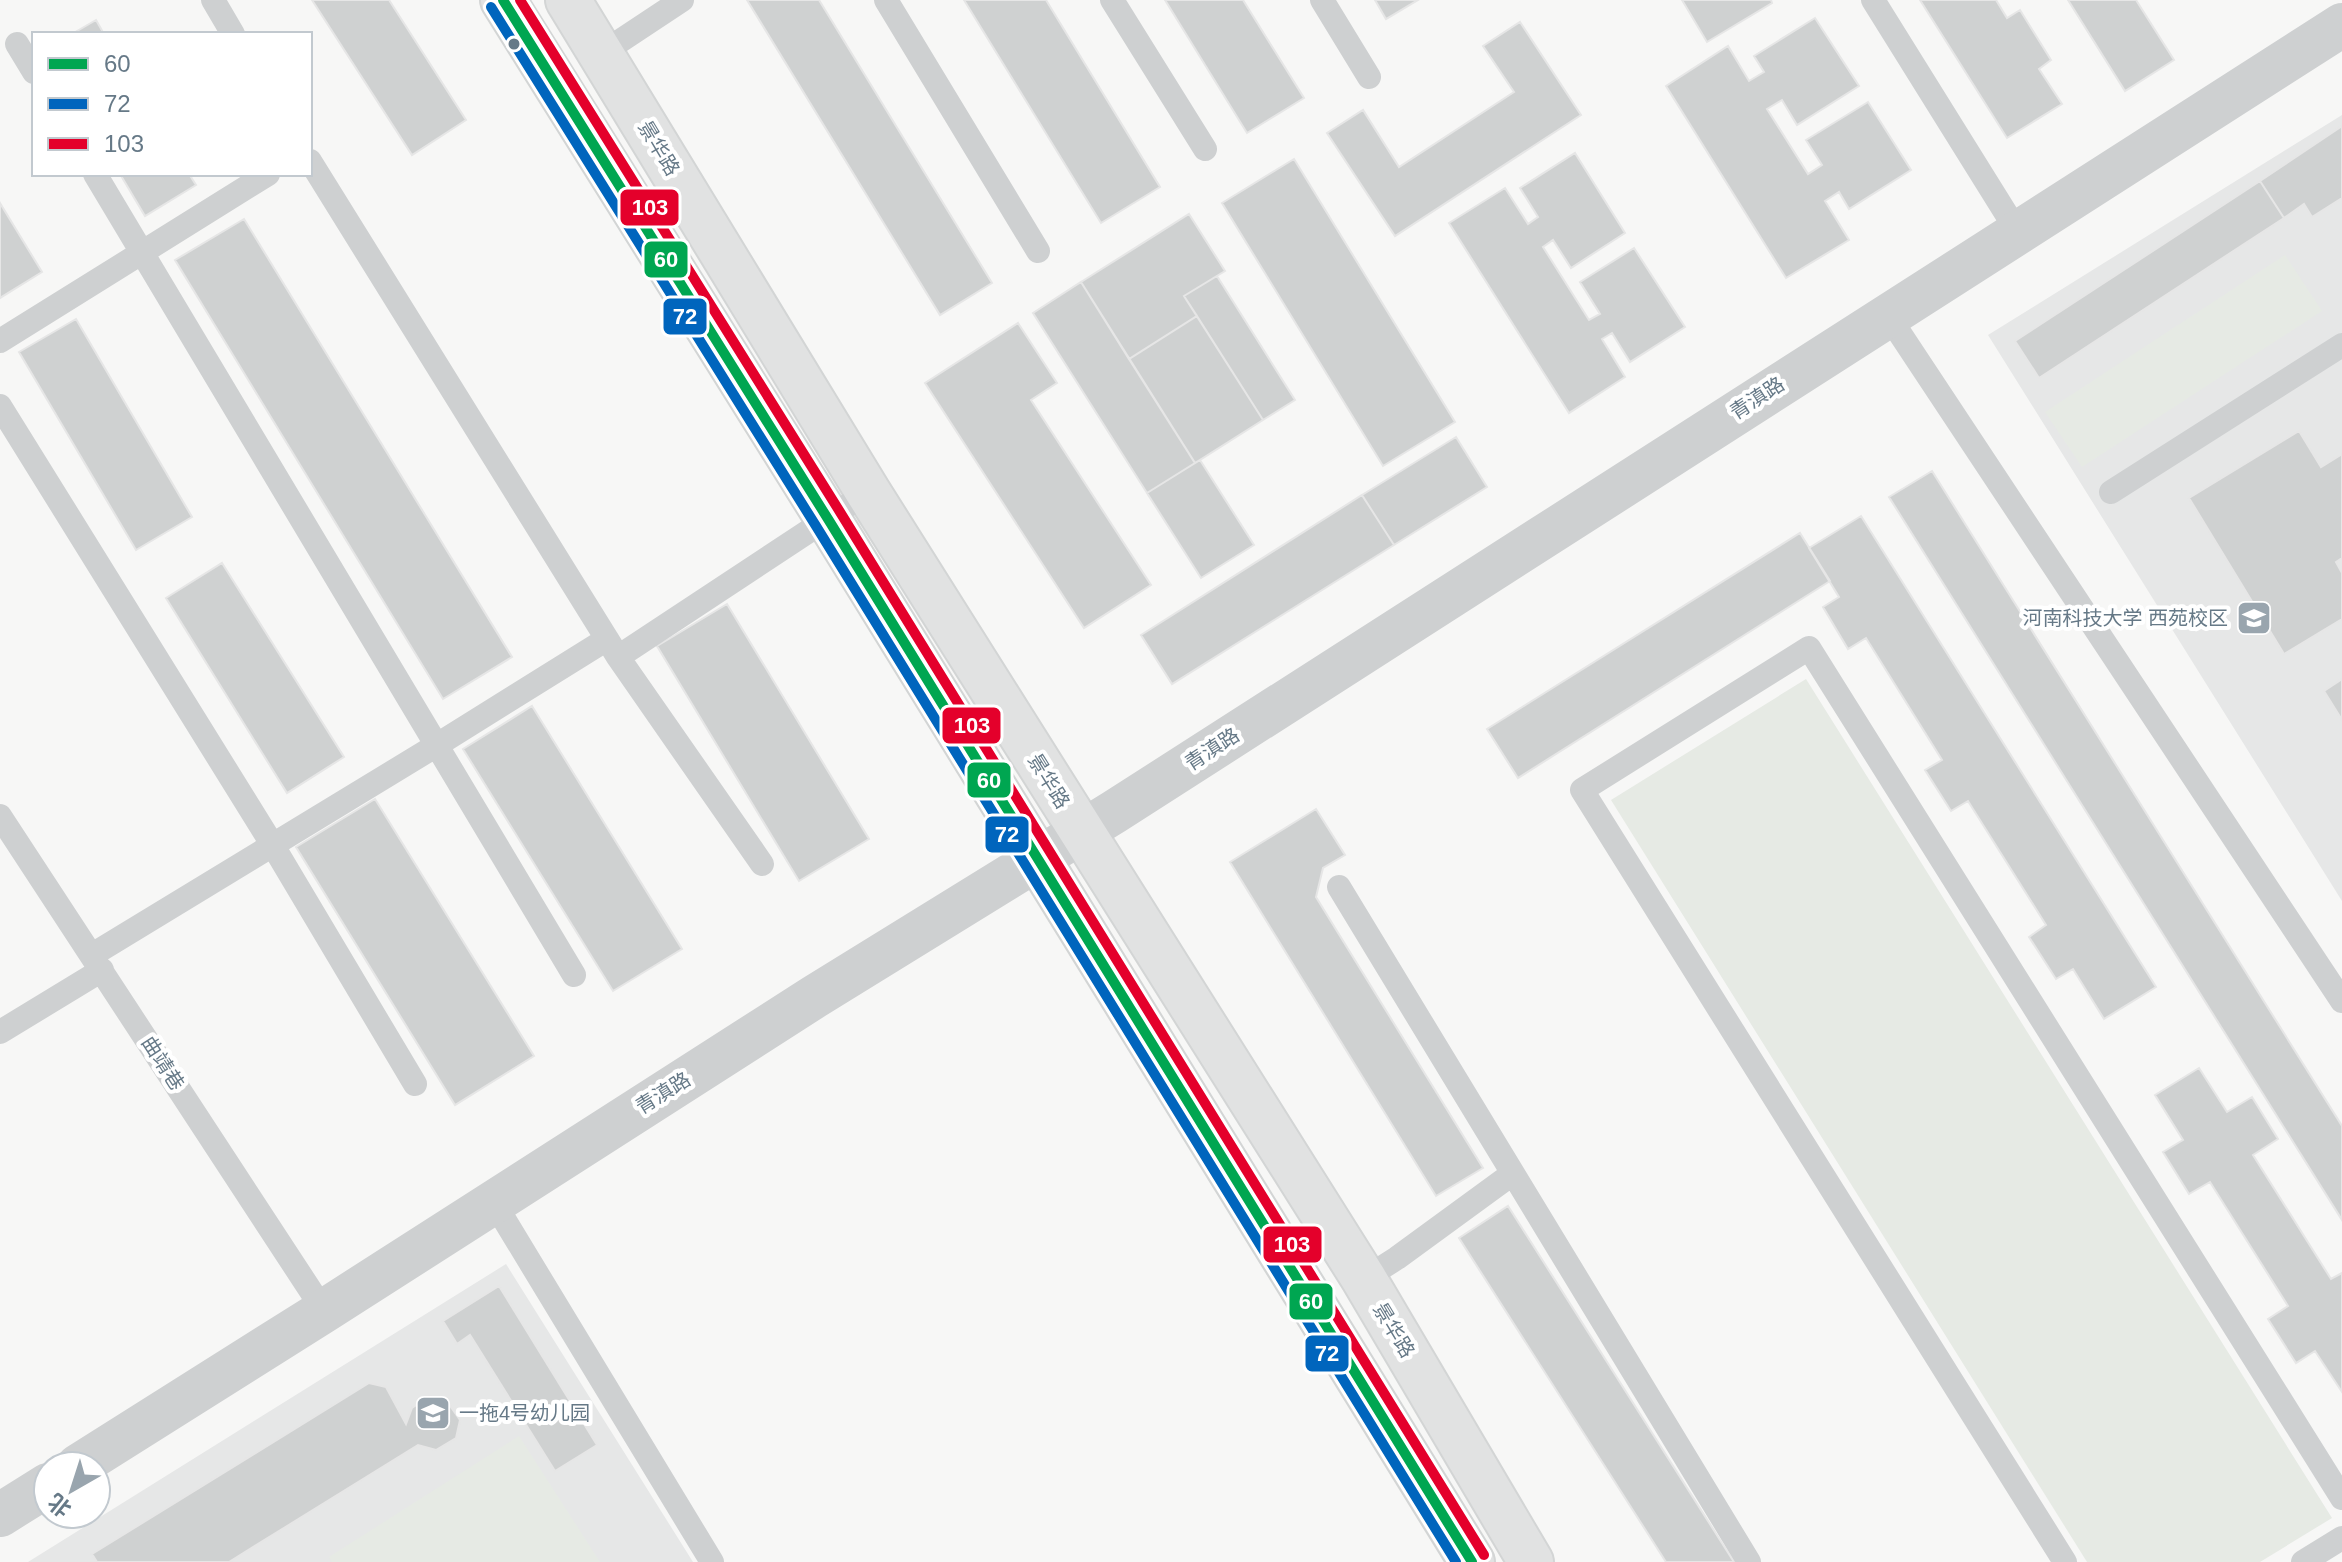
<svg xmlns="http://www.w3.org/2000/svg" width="2342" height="1562" font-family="Arial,'Noto Sans SC',sans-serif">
<rect width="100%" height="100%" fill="#f7f7f6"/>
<!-- built -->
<path fill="#e6e7e7" d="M 2342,115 L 2342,901 L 1988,335 Z
M 506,1264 L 693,1562 L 28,1562 Z"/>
<!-- green -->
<path fill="#e6eae4" d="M 2285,255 L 2322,311 L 2082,467 L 2045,412 Z
M 1806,679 L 2332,1518 L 2260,1562 L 2087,1562 L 1611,800 Z
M 519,1436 L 600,1562 L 332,1562 L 329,1557 Z"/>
<!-- building -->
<path fill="#cfd1d1" stroke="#e6e6e6" stroke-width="2" d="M 312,0 L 389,0 L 466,120 L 412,155 Z
M 747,0 L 819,0 L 992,283 L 940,315 Z
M 964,0 L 1046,0 L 1160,187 L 1101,223 Z
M 1165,0 L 1243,0 L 1304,98 L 1247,133 Z
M 1375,0 L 1418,0 L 1386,19 Z
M 1682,0 L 1771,0 L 1772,3 L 1707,42 Z
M 1920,0 L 1996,0 L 2007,18 L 2020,10 L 2051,60 L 2039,69 L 2062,104 L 2007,138 Z
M 2068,0 L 2136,0 L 2174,60 L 2125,91 Z
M 1815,18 L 1859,86 L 1797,125 L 1782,100 L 1767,109 L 1808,174 L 1822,165 L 1806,140 L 1868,102 L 1911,170 L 1849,209 L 1839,192 L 1825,201 L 1849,240 L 1786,278 L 1666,86 L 1728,46 L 1749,81 L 1764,72 L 1754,56 Z
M 96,20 L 104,34 L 72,34 Z
M 1520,22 L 1581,115 L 1395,236 L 1327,133 L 1363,110 L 1399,167 L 1514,92 L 1483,46 Z
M 2342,126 L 2342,198 L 2312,217 L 2304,204 L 2284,218 L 2260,181 Z
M 1575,153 L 1625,233 L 1571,268 L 1553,240 L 1543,247 L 1589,320 L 1600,314 L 1580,282 L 1634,248 L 1685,327 L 1630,362 L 1612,333 L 1602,339 L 1625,377 L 1569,413 L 1449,223 L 1505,188 L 1528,224 L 1538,217 L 1520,188 Z
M 1294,159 L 1455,422 L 1383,466 L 1222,203 Z
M 120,174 L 189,174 L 196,185 L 145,216 Z
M 2260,181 L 2284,218 L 2039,378 L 2015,341 Z
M 0,203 L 42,272 L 0,298 Z
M 1189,214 L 1225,271 L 1184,296 L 1197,316 L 1129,359 L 1081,282 Z
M 244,219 L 512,657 L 443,699 L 175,260 Z
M 1217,276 L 1295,400 L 1263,420 L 1184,296 Z
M 1081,282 L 1195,463 L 1147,493 L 1033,313 Z
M 1197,316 L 1263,420 L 1195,463 L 1129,359 Z
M 76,319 L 192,517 L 136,550 L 19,352 Z
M 1018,323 L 1057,383 L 1031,400 L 1151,585 L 1084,628 L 925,383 Z
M 2299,431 L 2321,467 L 2342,454 L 2342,558 L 2336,562 L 2342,573 L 2342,619 L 2284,654 L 2189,498 Z
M 1456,437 L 1487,487 L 1394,545 L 1362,495 Z
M 1200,460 L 1254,545 L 1201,578 L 1147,493 Z
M 1932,471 L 2342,1126 L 2342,1220 L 1889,497 Z
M 1362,495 L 1394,545 L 1172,684 L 1141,635 Z
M 1861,516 L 2156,987 L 2104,1019 L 2073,969 L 2056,979 L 2029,937 L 2046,925 L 1968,801 L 1951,811 L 1925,770 L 1942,760 L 1866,638 L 1848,649 L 1823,607 L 1839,597 L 1809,548 Z
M 1800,533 L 1830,581 L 1518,778 L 1487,729 Z
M 222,563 L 344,757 L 287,793 L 166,598 Z
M 727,604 L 869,839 L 799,881 L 657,646 Z
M 2342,679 L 2342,720 L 2324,691 Z
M 532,706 L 682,949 L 613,991 L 463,749 Z
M 375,799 L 534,1056 L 455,1105 L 296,847 Z
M 1316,809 L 1345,855 L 1323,868 L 1316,897 L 1483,1168 L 1436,1196 L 1230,862 Z
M 2199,1068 L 2227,1112 L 2252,1097 L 2278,1139 L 2253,1155 L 2331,1279 L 2342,1273 L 2342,1392 L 2315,1351 L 2296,1363 L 2268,1319 L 2288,1306 L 2210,1182 L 2189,1194 L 2163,1152 L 2183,1140 L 2155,1095 Z
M 1508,1206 L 1734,1562 L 1666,1562 L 1459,1238 Z
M 499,1286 L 597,1445 L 555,1471 L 470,1335 L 457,1344 L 443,1321 Z
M 369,1383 L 386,1387 L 406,1424 L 412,1408 L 429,1396 L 446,1400 L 460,1420 L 456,1438 L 436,1450 L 418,1445 L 229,1562 L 97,1562 L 92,1554 Z"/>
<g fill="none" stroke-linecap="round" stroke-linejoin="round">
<!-- secondary casing -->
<g stroke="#d3d5d5" stroke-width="48">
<path id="secondary" d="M 503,0 L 828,519 L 1472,1562
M 568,0 L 868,492 L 1364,1279 L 1531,1562"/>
</g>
<!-- lane -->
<path stroke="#ced0d1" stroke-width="24" d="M 213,0 L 233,34
M 886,0 L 1038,251
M 1112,0 L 1205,149
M 1322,0 L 1369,77
M 1873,0 L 2017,231
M 17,44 L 34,72
M 602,53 L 682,0
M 310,161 L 607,639
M 95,174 L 574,975
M 1887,314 L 2342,1001
M 0,341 L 268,174
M 0,406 L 272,844 L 415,1084
M 2111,492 L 2342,345
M 618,657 L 762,864
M 0,816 L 324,1311
M 1339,887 L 1749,1562
M 92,955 L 437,745 L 607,639 L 618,657 L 868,492
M 0,1032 L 102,970
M 493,1201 L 712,1562
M 1364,1279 L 1397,1258 L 1512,1174
M 2065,1562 L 1582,790 L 1809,648 L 2342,1498
M 2303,1562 L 2342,1538"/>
<!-- street -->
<path stroke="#ced0d1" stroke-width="44" d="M 78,1466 L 324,1311 L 814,997 L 1114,812 L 2342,25
M 0,1515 L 48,1485"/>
<!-- secondary -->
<use href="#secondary" stroke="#e1e2e2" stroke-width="44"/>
<!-- bus-1 casing -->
<g stroke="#fff" stroke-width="16">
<path id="bus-1" d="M 503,0 L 828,519 L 1472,1562"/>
</g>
<!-- bus-2 casing -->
<g stroke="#fff" stroke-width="16">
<path id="bus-2" d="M 491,7 L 816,526 L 1456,1562"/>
</g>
<!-- bus-3 casing -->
<g stroke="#fff" stroke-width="16">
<path id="bus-3" d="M 520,0 L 840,512 L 1484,1555"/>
</g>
<!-- bus-1 -->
<use href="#bus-1" stroke="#00a651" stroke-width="10"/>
<!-- bus-2 -->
<use href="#bus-2" stroke="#0065bd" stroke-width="10"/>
<!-- bus-3 -->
<use href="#bus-3" stroke="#e4002b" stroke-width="10"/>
</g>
<!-- icons -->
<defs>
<g id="university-square" transform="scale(1.8)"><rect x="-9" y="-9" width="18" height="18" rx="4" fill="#99a5ae" stroke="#fff"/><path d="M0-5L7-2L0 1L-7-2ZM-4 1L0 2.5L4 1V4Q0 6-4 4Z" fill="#fff"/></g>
<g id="school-square" transform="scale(1.8)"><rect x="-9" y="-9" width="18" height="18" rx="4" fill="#99a5ae" stroke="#fff"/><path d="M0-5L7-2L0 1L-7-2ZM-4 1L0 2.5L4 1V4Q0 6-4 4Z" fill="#fff"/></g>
</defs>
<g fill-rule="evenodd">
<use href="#university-square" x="2254" y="618"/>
<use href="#school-square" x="433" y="1413"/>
</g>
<!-- markers -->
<circle fill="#667987" stroke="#fff" stroke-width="3" cx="514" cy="44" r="7"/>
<g text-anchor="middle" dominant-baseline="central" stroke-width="8" stroke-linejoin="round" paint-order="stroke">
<!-- street labels -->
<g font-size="20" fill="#667987" stroke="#fff">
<text transform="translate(659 148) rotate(59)">景华路</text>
<text transform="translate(1757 398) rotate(-33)">青滇路</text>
<text transform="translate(1212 749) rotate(-33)">青滇路</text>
<text transform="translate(1049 781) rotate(58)">景华路</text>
<text transform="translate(163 1063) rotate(57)">曲靖巷</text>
<text transform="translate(663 1093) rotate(-32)">青滇路</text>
<text transform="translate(1394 1330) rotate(59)">景华路</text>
</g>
<!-- poi labels -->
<g font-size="20" fill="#667987" stroke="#fff" text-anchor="end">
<text x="2228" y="618">河南科技大学 西苑校区</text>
<text x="459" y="1413" text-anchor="start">一拖4号幼儿园</text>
</g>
</g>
<g stroke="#fff" stroke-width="3">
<rect x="619" y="188" width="61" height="39" rx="8" fill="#e4002b"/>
<rect x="643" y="240" width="46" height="39" rx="8" fill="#00a651"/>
<rect x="662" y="297" width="46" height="39" rx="8" fill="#0065bd"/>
<rect x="941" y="706" width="61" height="39" rx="8" fill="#e4002b"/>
<rect x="966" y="761" width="46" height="38" rx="8" fill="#00a651"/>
<rect x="984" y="815" width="46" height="39" rx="8" fill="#0065bd"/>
<rect x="1262" y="1225" width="61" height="39" rx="8" fill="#e4002b"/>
<rect x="1288" y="1282" width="46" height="39" rx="8" fill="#00a651"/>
<rect x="1304" y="1334" width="46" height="39" rx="8" fill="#0065bd"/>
</g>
<g font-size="22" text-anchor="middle" font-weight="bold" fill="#fff">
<text x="650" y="215">103</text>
<text x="666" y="267">60</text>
<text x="685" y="324">72</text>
<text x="972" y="733">103</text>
<text x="989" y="788">60</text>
<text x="1007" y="842">72</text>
<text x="1292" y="1252">103</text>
<text x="1311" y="1309">60</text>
<text x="1327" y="1361">72</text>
</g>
<!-- legend -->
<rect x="32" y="32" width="280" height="144" fill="#ffffff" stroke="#c2c9cf" stroke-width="2"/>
<rect x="48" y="58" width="40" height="12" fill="#00a651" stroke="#c2c9cf" stroke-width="2"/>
<text x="104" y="72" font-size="24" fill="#667987">60</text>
<rect x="48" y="98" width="40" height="12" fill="#0065bd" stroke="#c2c9cf" stroke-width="2"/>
<text x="104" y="112" font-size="24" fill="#667987">72</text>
<rect x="48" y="138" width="40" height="12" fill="#e4002b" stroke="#c2c9cf" stroke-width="2"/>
<text x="104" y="152" font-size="24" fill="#667987">103</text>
<!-- north arrow -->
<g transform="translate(72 1490) rotate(219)"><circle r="38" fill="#ffffff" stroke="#c2c9cf" stroke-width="2"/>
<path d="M0-6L14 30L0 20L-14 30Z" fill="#99a5ae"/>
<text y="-12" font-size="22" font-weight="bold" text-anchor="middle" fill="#667987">北</text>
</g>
</svg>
